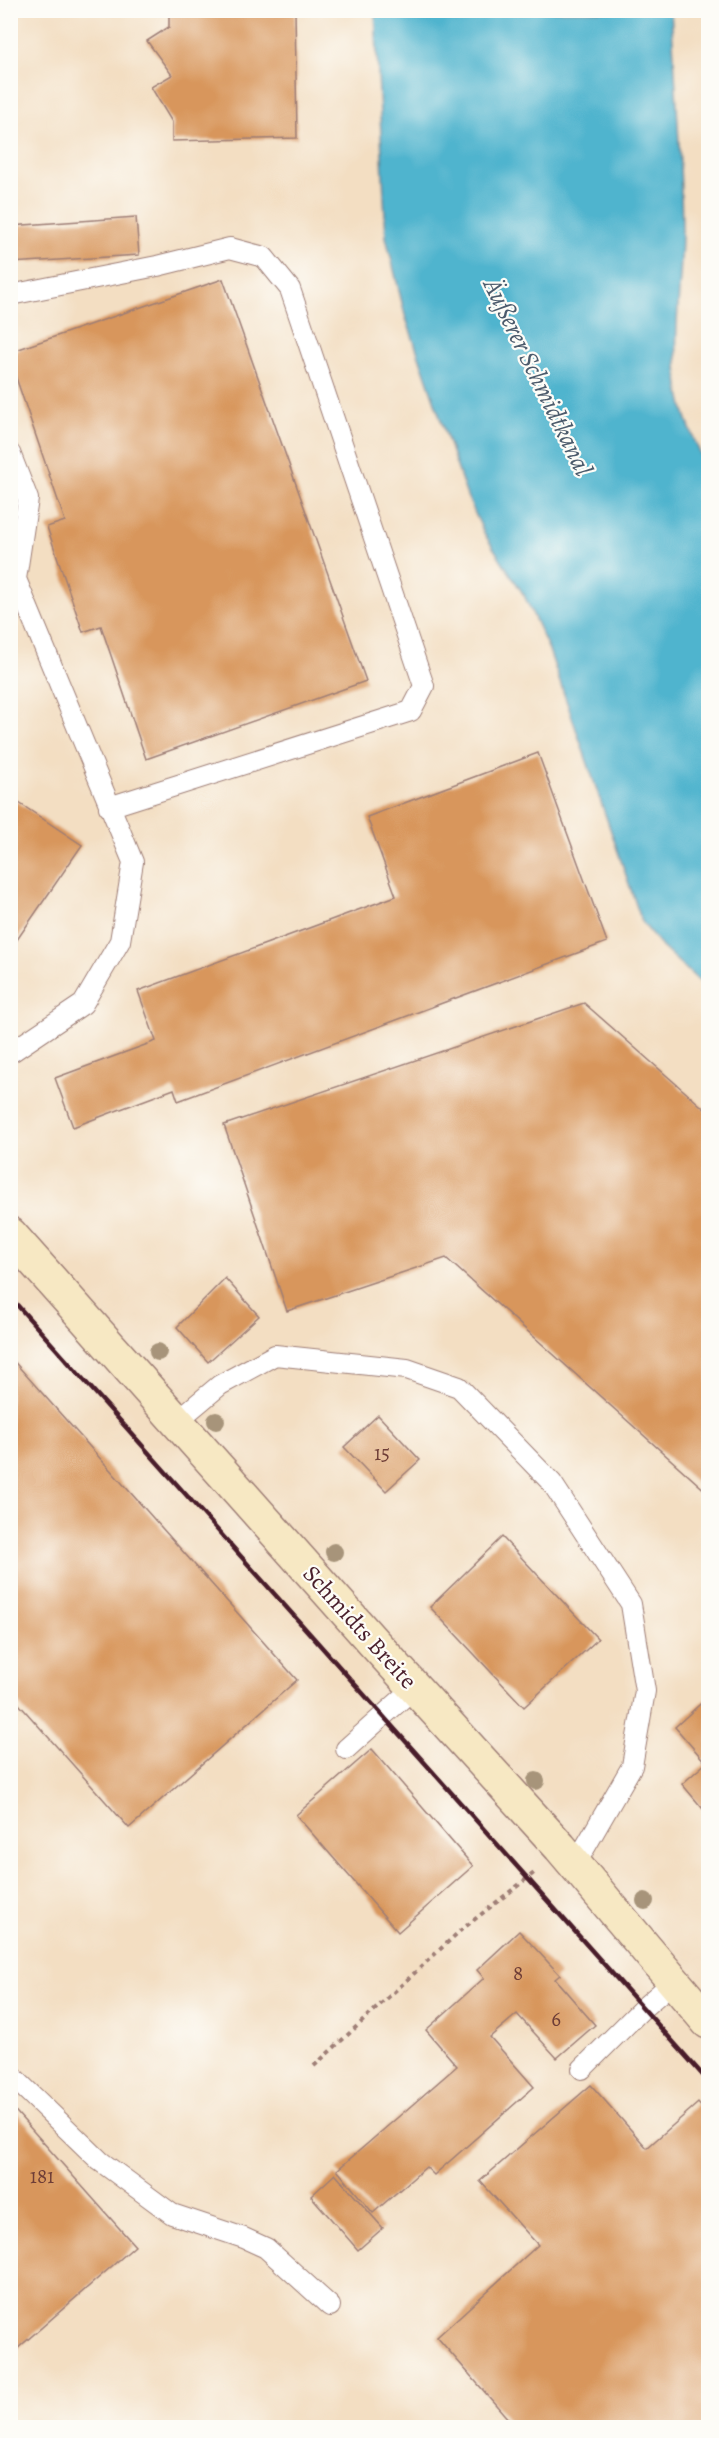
<svg xmlns="http://www.w3.org/2000/svg" width="719" height="2438" font-family="Alegreya,serif">
<rect width="100%" height="100%" fill="#fdfcf7"/>
<filter id="ink" filterUnits="userSpaceOnUse"><feTurbulence type="fractalNoise" baseFrequency=".0167" numOctaves="2"/><feDisplacementMap in="SourceGraphic" scale="12" xChannelSelector="R" yChannelSelector="G"/><feConvolveMatrix kernelMatrix="1 2 1 2 8 2 1 2 1" color-interpolation-filters="sRGB"/></filter>
<filter id="wash" filterUnits="userSpaceOnUse"><feTurbulence type="fractalNoise" baseFrequency=".008" numOctaves="4" result="noise"/><feDisplacementMap in="SourceGraphic" scale="24" xChannelSelector="R" yChannelSelector="G"/><feGaussianBlur stdDeviation="1.35" result="paint"/><feColorMatrix in="noise" values="0 0 0 0 0 0 0 0 0 0 0 0 0 0 0 0 0 1.4 0 .05"/><feComposite in="paint" operator="in"/></filter>
<g filter="url(#wash)">
<rect width="100%" height="100%" fill="#f3dec2"/>
<!-- water -->
<path fill="#4fb4ce" stroke="#4c6a7c" stroke-width="1.5" d="M 375,11 L 671,11 C 676,84 681,157 682,230 C 682,282 672,334 679,386 C 683,416 696,444 708,472 L 708,989 L 662,947 L 642,922 L 549,650 L 524,595 L 485,535 L 467,496 L 405,315 L 386,237 Z"/>
<g id="blocks">
<!-- building -->
<path fill="#d8965b" d="M 169,10 L 295,10 L 297,138 L 172,141 L 172,122 L 151,87 L 172,75 L 147,41 L 169,27 Z
M 136,217 L 139,255 L 10,263 L 10,226 Z
M 223,279 L 366,681 L 146,759 L 101,626 L 83,632 L 47,527 L 65,521 L 10,360 L 10,352 Z
M 10,499 L 18,516 L 10,519 Z
M 538,753 L 607,942 L 178,1101 L 174,1089 L 73,1127 L 55,1078 L 156,1041 L 138,991 L 396,896 L 367,817 Z
M 10,797 L 82,845 L 10,950 Z
M 584,1003 L 708,1112 L 708,1493 L 446,1258 L 287,1311 L 224,1125 Z
M 225,1278 L 259,1316 L 208,1362 L 177,1327 Z
M 10,1357 L 297,1680 L 129,1828 L 10,1694 Z
M 378,1415 L 420,1460 L 386,1491 L 344,1447 Z
M 502,1537 L 598,1639 L 524,1707 L 430,1607 Z
M 708,1697 L 708,1815 L 682,1784 L 706,1763 L 675,1727 Z
M 372,1749 L 473,1866 L 398,1932 L 296,1815 Z
M 519,1931 L 560,1975 L 555,1979 L 595,2025 L 557,2058 L 517,2014 L 490,2037 L 534,2087 L 434,2175 L 426,2167 L 373,2213 L 337,2170 L 457,2066 L 426,2030 L 484,1978 L 477,1970 Z
M 591,2085 L 647,2148 L 698,2103 L 708,2115 L 708,2428 L 516,2428 L 437,2337 L 538,2245 L 480,2181 Z
M 10,2105 L 135,2246 L 10,2355 Z
M 335,2174 L 383,2228 L 358,2250 L 311,2196 Z"/>
</g>
</g>
<g filter="url(#ink)">
<use href="#blocks" fill-opacity="0" stroke="#9e7e76" stroke-width="1.5"/>
<g fill="none" stroke-linecap="round" stroke-linejoin="round">
<!-- service casing -->
<g stroke="#9e7e76" stroke-width="22">
<path id="service" d="M 10,295 L 157,266 L 230,248 L 264,257 L 290,289 L 424,686 L 411,711 L 109,807
M 10,453 L 28,499 L 16,579 L 133,862 L 120,941 L 83,1004 L 10,1053
M 177,1421 L 220,1385 L 275,1355 L 407,1369 L 459,1387 L 552,1483 L 631,1604 L 645,1691 L 632,1766 L 575,1865
M 346,1749 L 414,1688
M 582,2069 L 643,2008 L 673,1982
M 10,2074 L 100,2161 L 172,2214 L 244,2238 L 266,2248 L 330,2306"/>
</g>
<!-- secondary casing -->
<g stroke="#9e7e76" stroke-width="36">
<path id="secondary" d="M 10,1234 L 373,1642 L 560,1847 L 708,2022"/>
</g>
<!-- path -->
<path stroke="#9e7e76" stroke-width="4" stroke-dasharray="4.5 4.5" stroke-linecap="butt" d="M 314,2066 L 461,1930 L 534,1873"/>
<!-- service -->
<use href="#service" stroke="#fff" stroke-width="20"/>
<!-- secondary -->
<use href="#secondary" stroke="#f7e8c3" stroke-width="33"/>
<!-- rail -->
<path stroke="#4a1f2b" stroke-width="4.5" d="M 10,1297 L 708,2081"/>
</g>
<!-- trees -->
<g fill="#a7947a">
<circle cx="158" cy="1352" r="9"/>
<circle cx="216" cy="1421" r="9"/>
<circle cx="334" cy="1552" r="9"/>
<circle cx="536" cy="1781" r="9"/>
<circle cx="645" cy="1901" r="9"/>
</g>
</g>
<g text-anchor="middle" dominant-baseline="central" stroke-width="4.5" stroke-linejoin="round" paint-order="stroke">
<!-- number labels -->
<g font-size="21" fill="#6e3d37">
<text x="382" y="1453">15</text>
<text x="518" y="1973">8</text>
<text x="556" y="2019">6</text>
<text x="42" y="2176">181</text>
</g>
<!-- street labels -->
<g font-size="24" fill="#4a1f2b" stroke="#fdfcf7">
<text transform="translate(360 1627) rotate(48)">Schmidts Breite</text>
</g>
<!-- water labels -->
<g font-size="26" font-style="italic" fill="#4c5b6c" stroke="#fdfcf7">
<text transform="translate(538 377) rotate(64)">Äußerer Schmidtkanal</text>
</g>
</g>
<!-- margin -->
<rect width="719" height="2438" fill="none" stroke="#fdfcf7" stroke-width="36"/>
</svg>
